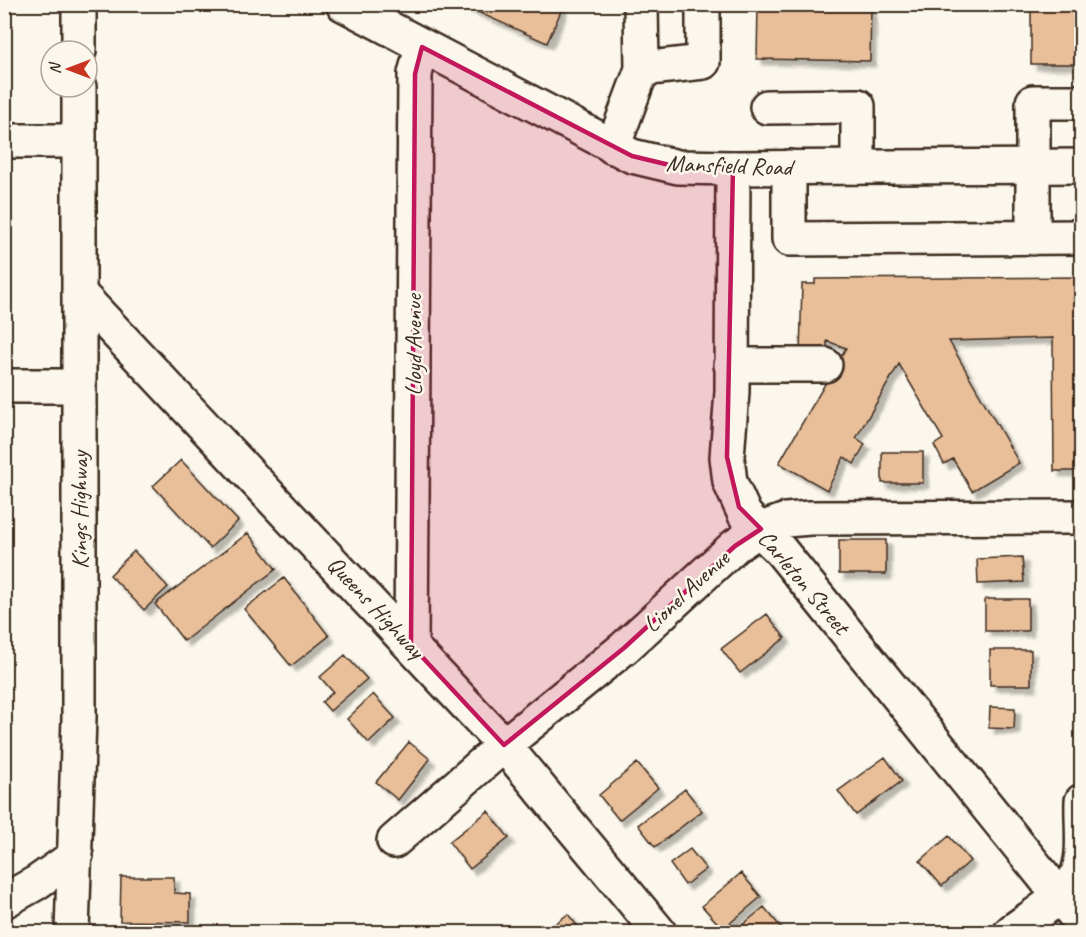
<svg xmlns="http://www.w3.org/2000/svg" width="1086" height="937" font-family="Caveat,sans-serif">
<defs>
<filter id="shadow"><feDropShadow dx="5.5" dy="5.5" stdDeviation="1.5" flood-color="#0004"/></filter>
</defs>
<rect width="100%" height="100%" fill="#fbf7ec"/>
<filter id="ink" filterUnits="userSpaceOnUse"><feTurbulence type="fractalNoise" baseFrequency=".0167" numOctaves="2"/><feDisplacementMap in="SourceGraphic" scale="12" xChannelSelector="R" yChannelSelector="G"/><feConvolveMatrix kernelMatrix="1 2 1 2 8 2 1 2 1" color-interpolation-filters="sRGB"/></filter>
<g filter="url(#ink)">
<!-- building -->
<path fill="#e9bf99" stroke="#3b2a1e" stroke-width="1.5" filter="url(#shadow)" d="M 460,4 L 561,4 L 561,11 L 547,43 Z
M 758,4 L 871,4 L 870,61 L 757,59 Z
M 1031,4 L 1082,4 L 1082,64 L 1031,64 Z
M 1082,277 L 1082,471 L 1054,471 L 1053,338 L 949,341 L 1019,463 L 972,491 L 953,459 L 944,464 L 934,445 L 943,439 L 899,364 L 856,438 L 865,444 L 854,464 L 844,457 L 827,490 L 779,463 L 846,348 L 827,341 L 827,354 L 800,354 L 802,284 L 815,284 L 815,279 Z
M 882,452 L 923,452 L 923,483 L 882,483 Z
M 181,460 L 238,521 L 210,548 L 153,486 Z
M 248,533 L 276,569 L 184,641 L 155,604 Z
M 839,540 L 886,540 L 886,574 L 839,574 Z
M 134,551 L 168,587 L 144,610 L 110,575 Z
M 1022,557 L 1024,582 L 978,584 L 977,559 Z
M 284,578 L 329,636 L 291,666 L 244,609 Z
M 985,599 L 1028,599 L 1028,631 L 985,631 Z
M 767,614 L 785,638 L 740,673 L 721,649 Z
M 990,650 L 1031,650 L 1031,685 L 990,685 Z
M 345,655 L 367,679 L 330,711 L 322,702 L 333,692 L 320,677 Z
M 373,694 L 395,718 L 369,743 L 347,719 Z
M 990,707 L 1015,708 L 1014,729 L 989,728 Z
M 409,742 L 430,759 L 398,800 L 376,782 Z
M 885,757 L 902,781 L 856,815 L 838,791 Z
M 637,763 L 658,788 L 619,820 L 599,795 Z
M 685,789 L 702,811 L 655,847 L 638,825 Z
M 488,811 L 509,838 L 470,869 L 449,842 Z
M 949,836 L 970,861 L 942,886 L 920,861 Z
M 690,849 L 706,869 L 685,885 L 670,864 Z
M 741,873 L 761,897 L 723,929 L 702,906 Z
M 121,877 L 174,877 L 174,893 L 190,894 L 190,922 L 120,921 Z
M 764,907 L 784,931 L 782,932 L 734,932 Z
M 568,914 L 582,932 L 544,932 Z"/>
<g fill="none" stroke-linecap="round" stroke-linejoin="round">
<!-- minor casing -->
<g stroke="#3b2a1e" stroke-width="38">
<path id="minor" d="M 642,69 L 703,62 L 703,4
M 767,107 L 858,106 L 858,167
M 4,141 L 78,141
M 613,147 L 642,69 L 641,4
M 789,167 L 789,239 L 1082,237
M 733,168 L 732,392 L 727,457 L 730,482 L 745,515 L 781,551 L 1082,924
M 1033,238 L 1033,102 L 1082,102
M 79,293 L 504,745 L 659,932
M 731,365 L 825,365
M 4,386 L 79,386
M 411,645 L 415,74 L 422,47
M 394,841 L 504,745 L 624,648 L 735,546 L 761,529 L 786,520 L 810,518 L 1082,517
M 1011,932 C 1029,918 1069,895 1077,875 C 1086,854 1081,824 1082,801"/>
</g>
<!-- major casing -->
<g stroke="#3b2a1e" stroke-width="38">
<path id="major" d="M 79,4 L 79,51
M 343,4 L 632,156 L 678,167 L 733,168 L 1082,166
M 4,901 L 36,883 L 76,855
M 72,932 L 79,718 L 79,87"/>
</g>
<!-- minor -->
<use href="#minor" stroke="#fbf7ec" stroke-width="33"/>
<!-- major -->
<use href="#major" stroke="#fbf7ec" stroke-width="33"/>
</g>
</g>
<!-- marked area -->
<path fill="#c2185b" fill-opacity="0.2" stroke="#c2185b" stroke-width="4.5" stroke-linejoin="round" d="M 422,47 L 632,156 L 678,167 L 733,168 L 727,457 L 739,507 L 761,529 L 735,546 L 624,648 L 504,745 L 411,645 L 415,74 Z"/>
<g text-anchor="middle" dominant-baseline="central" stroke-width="5" stroke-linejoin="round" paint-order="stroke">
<!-- street labels -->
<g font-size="24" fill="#3b2a1e" stroke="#fbf7ec">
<text transform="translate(729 165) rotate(2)">Mansfield Road</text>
<text transform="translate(413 345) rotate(-90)">Lloyd Avenue</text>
<text transform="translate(79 510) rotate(-90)">Kings Highway</text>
<text transform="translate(804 582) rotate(50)">Carleton Street</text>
<text transform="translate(686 591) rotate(-43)">Lionel Avenue</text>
<text transform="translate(376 607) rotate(47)">Queens Highway</text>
</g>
</g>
<!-- margin -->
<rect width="1086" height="937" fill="none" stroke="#fbf7ec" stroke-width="24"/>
<rect x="12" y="12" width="1062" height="913" fill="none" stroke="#3b2a1e" stroke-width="2" filter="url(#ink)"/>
<!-- north arrow -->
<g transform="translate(69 69) rotate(270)"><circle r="28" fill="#fbf7ec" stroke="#aea59a" stroke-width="1.5"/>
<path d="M0-4.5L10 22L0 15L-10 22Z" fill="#c8321e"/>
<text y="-9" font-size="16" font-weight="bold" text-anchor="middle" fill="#3b2a1e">N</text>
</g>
</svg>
